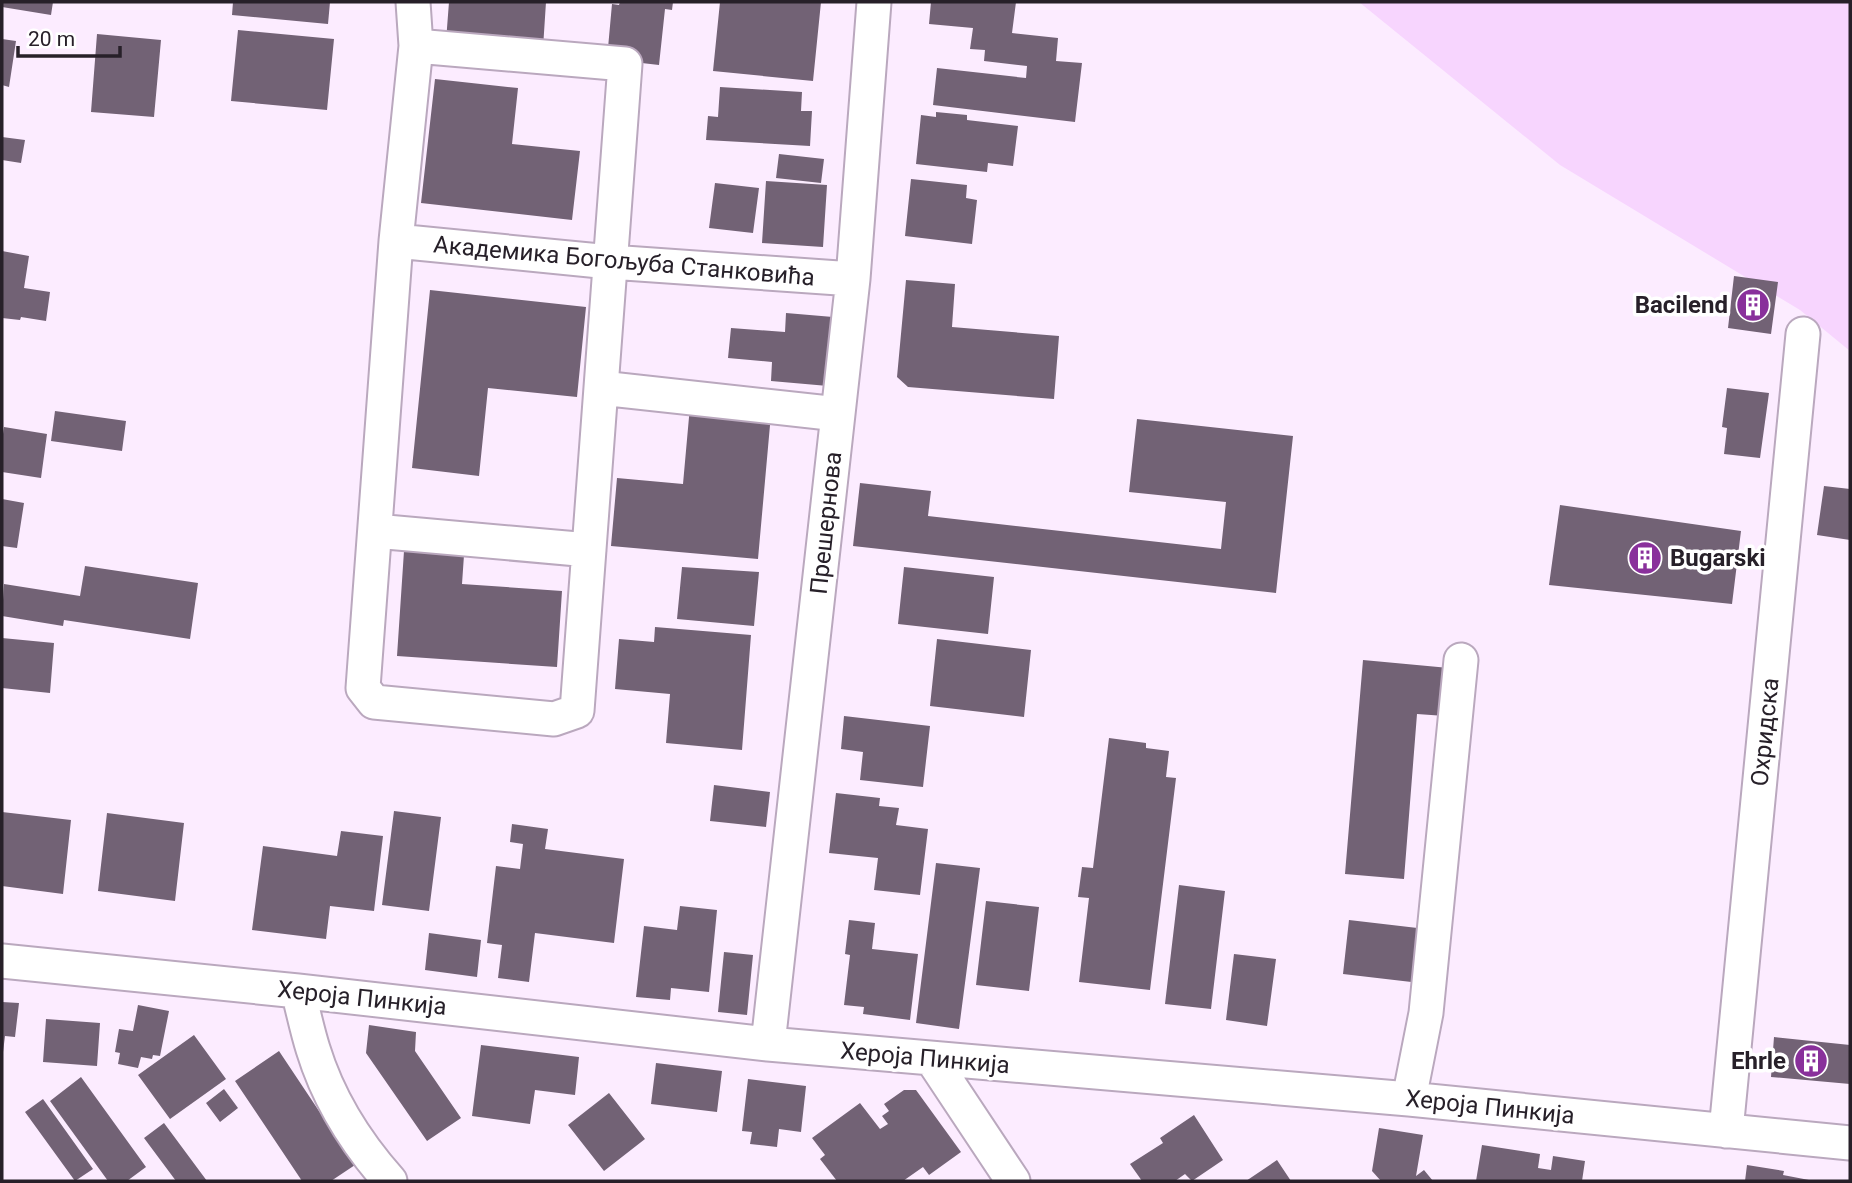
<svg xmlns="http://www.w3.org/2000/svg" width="1852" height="1183" font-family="Roboto,sans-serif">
<rect width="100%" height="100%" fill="#fcecff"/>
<!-- green -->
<path fill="#f7d5fe" d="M 1359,2 L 1850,2 L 1850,351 L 1800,310 L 1560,165 Z"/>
<!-- building -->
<path fill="#726275" d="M 2,2 L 53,2 L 51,15 L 2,7 Z
M 233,2 L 330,2 L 328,24 L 232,15 Z
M 449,2 L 546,2 L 543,48 L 446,41 Z
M 620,2 L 673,2 L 672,10 L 665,9 L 659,65 L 607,59 L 612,4 L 619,5 Z
M 720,2 L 821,2 L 813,81 L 713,71 Z
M 931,2 L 1016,2 L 1012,33 L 1058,38 L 1056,61 L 1082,63 L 1075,122 L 933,105 L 937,68 L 1026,78 L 1027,66 L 984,61 L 985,50 L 970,49 L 973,28 L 929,24 Z
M 238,30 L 334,39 L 327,110 L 231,101 Z
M 97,34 L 161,40 L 154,117 L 91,112 Z
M 2,39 L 16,41 L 9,87 L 2,85 Z
M 435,79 L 518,88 L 512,144 L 580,151 L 572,220 L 421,203 Z
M 720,87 L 802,92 L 801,111 L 812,111 L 810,146 L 706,140 L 708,116 L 718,117 Z
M 936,112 L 967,115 L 967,120 L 1018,126 L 1013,166 L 988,163 L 987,172 L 916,164 L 921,115 L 936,117 Z
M 2,137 L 25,140 L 21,163 L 2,160 Z
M 779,154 L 824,159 L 821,183 L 776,178 Z
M 911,179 L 967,185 L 966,198 L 977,200 L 972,244 L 905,236 Z
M 766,181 L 827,185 L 823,247 L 762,243 Z
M 715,183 L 759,188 L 753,233 L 709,228 Z
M 2,251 L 29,256 L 24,288 L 50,292 L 46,321 L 21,317 L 20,320 L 2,318 Z
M 1734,276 L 1778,282 L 1771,334 L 1728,328 Z
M 906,280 L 955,284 L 952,327 L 1059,336 L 1054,399 L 908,387 L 897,377 Z
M 430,290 L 586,307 L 577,397 L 488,388 L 479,476 L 412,468 Z
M 786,313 L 833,317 L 828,386 L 771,381 L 772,362 L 728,358 L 731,328 L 785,332 Z
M 1727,388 L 1769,393 L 1760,458 L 1724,454 L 1727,428 L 1722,427 Z
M 690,406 L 771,414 L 758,559 L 611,546 L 617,478 L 683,484 Z
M 55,411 L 126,421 L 122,451 L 51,441 Z
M 1137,419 L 1293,436 L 1276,593 L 853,546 L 860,483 L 931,491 L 928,516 L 1221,549 L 1226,502 L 1129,492 Z
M 4,427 L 47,434 L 41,478 L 2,472 L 2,434 L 3,434 Z
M 1824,486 L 1850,489 L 1850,540 L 1817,535 Z
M 2,499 L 24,503 L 17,548 L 2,546 Z
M 1560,505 L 1741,531 L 1732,604 L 1549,585 Z
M 404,551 L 464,555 L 462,584 L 562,591 L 557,667 L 397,656 Z
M 85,566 L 198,583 L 190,639 L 64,620 L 63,626 L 2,616 L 4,584 L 80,596 Z
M 682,567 L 759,572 L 754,626 L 677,619 Z
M 904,567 L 994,577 L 988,634 L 898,624 Z
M 655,627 L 751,635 L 742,750 L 666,743 L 670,694 L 615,689 L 619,639 L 654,642 Z
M 2,638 L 54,643 L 50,693 L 2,688 Z
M 937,639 L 1031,650 L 1024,717 L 930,706 Z
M 1363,660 L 1449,668 L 1445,716 L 1417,714 L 1404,879 L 1345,874 Z
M 844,716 L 930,726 L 923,787 L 860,780 L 863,752 L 841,749 Z
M 1109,738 L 1146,743 L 1146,748 L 1169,751 L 1166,777 L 1176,778 L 1150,990 L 1079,982 L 1089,898 L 1078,897 L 1082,867 L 1093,868 Z
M 714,785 L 770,792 L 766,827 L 710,821 Z
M 836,793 L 880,798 L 879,806 L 899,808 L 896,825 L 928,829 L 920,895 L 874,890 L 878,858 L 829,853 Z
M 394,811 L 441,817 L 429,911 L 382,905 Z
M 2,812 L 71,820 L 63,894 L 2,886 Z
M 107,813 L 184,823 L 175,901 L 98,891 Z
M 512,824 L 548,829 L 545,849 L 624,859 L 614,943 L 535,933 L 529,982 L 498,978 L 502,945 L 487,943 L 496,866 L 520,869 L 523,844 L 510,842 Z
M 341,831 L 383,836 L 374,911 L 330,906 L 326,939 L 252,930 L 263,846 L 337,856 Z
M 936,863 L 980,868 L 959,1029 L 916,1023 Z
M 1179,885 L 1225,891 L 1211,1009 L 1165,1004 Z
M 986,901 L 1039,907 L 1029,991 L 976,985 Z
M 680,906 L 717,910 L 709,992 L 671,988 L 670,1000 L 636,997 L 644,926 L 677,930 Z
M 849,920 L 875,923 L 872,949 L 918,954 L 910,1020 L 863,1014 L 864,1007 L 844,1005 L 850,955 L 845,954 Z
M 1349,920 L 1426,929 L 1420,983 L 1343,974 Z
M 429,933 L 481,940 L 477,977 L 425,970 Z
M 724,952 L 753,955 L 747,1015 L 718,1012 Z
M 1234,954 L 1276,959 L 1267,1026 L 1226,1020 Z
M 2,1002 L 19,1003 L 15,1037 L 5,1036 L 3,1052 L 2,1052 Z
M 138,1005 L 169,1011 L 160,1056 L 153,1055 L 152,1059 L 141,1057 L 138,1068 L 118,1064 L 120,1053 L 115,1052 L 119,1029 L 133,1031 Z
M 46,1019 L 100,1023 L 97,1066 L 43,1062 Z
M 369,1025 L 416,1032 L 415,1051 L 461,1118 L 427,1141 L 366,1053 Z
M 194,1035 L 226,1079 L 170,1119 L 138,1075 Z
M 1774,1037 L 1850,1045 L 1850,1084 L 1771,1077 Z
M 481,1045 L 579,1057 L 575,1095 L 535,1090 L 530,1124 L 472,1116 Z
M 279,1051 L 355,1165 L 331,1181 L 302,1181 L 235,1081 Z
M 656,1063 L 722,1071 L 717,1112 L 651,1104 Z
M 81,1077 L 146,1167 L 127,1181 L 108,1181 L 50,1101 Z
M 748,1079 L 806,1086 L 801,1132 L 779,1129 L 777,1147 L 750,1144 L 752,1132 L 742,1131 Z
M 224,1089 L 238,1108 L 220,1122 L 206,1103 Z
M 904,1090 L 916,1090 L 961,1152 L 929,1175 L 923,1167 L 903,1181 L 837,1181 L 820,1159 L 825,1155 L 812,1138 L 860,1103 L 880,1129 L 888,1124 L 882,1116 L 889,1111 L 884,1104 Z
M 609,1093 L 645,1139 L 604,1171 L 568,1125 Z
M 43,1099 L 93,1169 L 75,1181 L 25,1112 Z
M 1194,1115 L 1223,1160 L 1192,1181 L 1185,1174 L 1175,1181 L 1142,1181 L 1130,1164 L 1163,1143 L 1160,1138 Z
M 164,1123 L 207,1181 L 176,1181 L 144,1138 Z
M 1379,1128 L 1423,1135 L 1416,1176 L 1424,1170 L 1433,1181 L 1381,1181 L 1372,1171 Z
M 1482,1145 L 1540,1154 L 1538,1168 L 1551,1170 L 1553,1156 L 1585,1161 L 1582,1181 L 1476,1181 Z
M 1277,1160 L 1291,1181 L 1246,1181 Z
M 1747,1165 L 1784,1171 L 1783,1175 L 1809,1180 L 1809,1181 L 1745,1181 Z"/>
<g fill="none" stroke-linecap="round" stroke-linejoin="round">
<!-- minor casing -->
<g stroke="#baa8be" stroke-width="37">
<path id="minor" d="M 413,2 L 416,46 L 396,241 L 363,688 L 374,702 L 554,719 L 577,711 L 625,64 L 416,46
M 396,241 L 610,262 L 853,279
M 601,388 L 838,414
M 375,531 L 589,550
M 2,961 L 298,991 L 768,1044 L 1409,1099 L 1850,1143
M 298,991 C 303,1010 307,1030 313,1049 C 328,1098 357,1144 390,1181
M 768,1044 L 853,279 L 874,2
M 932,1059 L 1013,1181
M 1409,1099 L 1426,1013 L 1461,660
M 1726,1131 L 1803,334"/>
</g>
<!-- minor -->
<use href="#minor" stroke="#fff" stroke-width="33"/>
</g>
<!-- icons -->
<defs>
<g id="building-disc" transform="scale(1.75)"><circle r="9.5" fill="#89309b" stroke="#fff"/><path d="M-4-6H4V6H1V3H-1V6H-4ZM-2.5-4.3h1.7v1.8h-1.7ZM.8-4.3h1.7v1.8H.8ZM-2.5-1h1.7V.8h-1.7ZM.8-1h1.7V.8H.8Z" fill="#fff"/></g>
</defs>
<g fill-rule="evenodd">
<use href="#building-disc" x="1753" y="305"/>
<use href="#building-disc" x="1645" y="558"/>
<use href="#building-disc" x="1811" y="1061"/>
</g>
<g text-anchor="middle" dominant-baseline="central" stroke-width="7" stroke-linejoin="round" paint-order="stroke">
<!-- street labels -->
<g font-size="24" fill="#272029" stroke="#fff">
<text transform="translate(624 261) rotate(5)">Академика Богољуба Станковића</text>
<text transform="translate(826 523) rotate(-84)">Прешернова</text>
<text transform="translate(1765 732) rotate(-84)">Охридска</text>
<text transform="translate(362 998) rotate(6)">Хероја Пинкија</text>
<text transform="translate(925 1058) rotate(5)">Хероја Пинкија</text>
<text transform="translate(1490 1107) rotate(6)">Хероја Пинкија</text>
</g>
<!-- poi labels -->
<g font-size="24" font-weight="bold" fill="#272029" stroke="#fff" text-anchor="end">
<text x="1728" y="305">Bacilend</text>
<text x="1670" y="558" text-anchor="start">Bugarski</text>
<text x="1786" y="1061">Ehrle</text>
</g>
</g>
<!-- border -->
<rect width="1852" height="1183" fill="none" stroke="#272029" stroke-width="7"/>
<!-- scale -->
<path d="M18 46v10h102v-10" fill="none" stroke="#272029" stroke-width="3.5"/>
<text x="28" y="46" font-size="21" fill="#272029" stroke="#ffffff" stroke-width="5" paint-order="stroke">20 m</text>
</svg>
